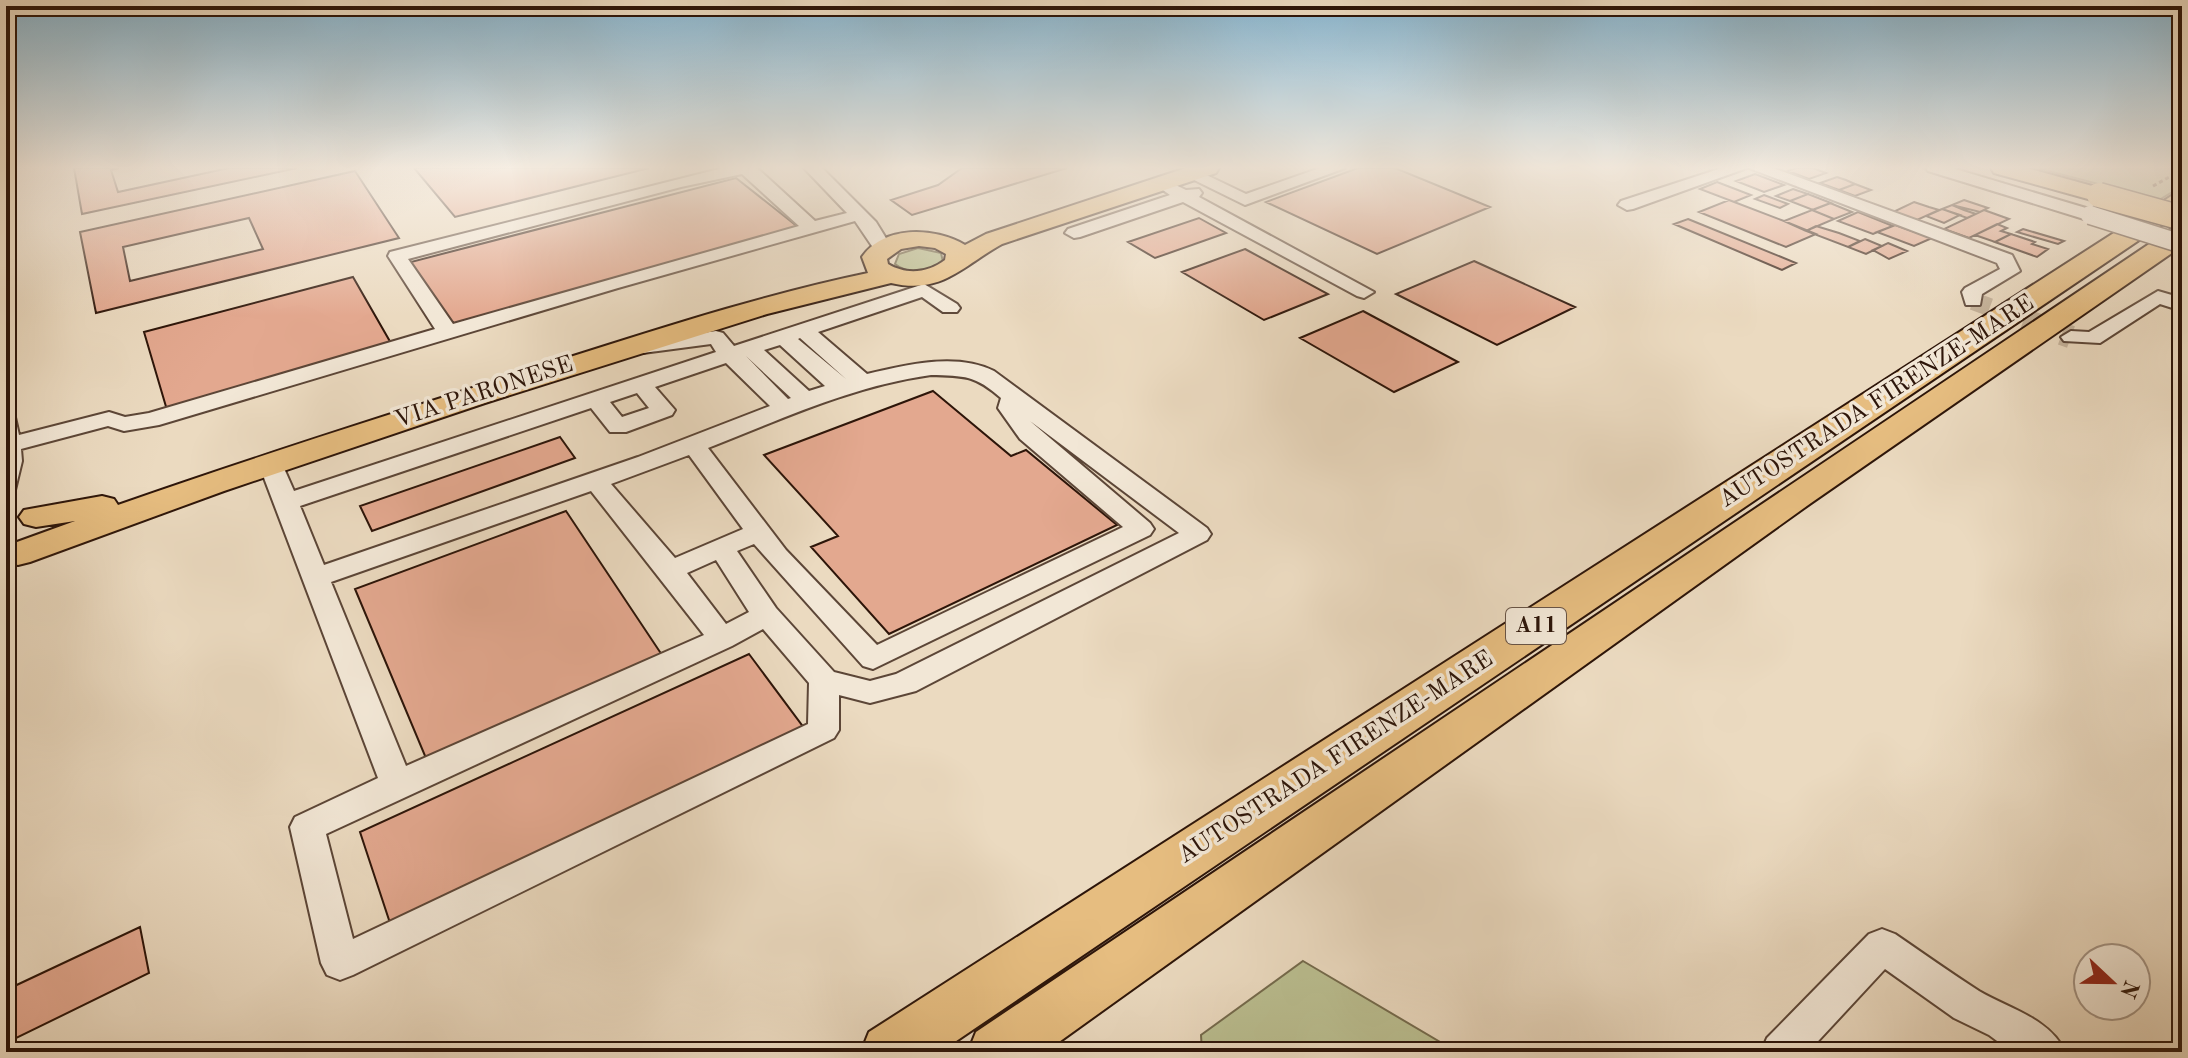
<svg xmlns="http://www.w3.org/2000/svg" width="2188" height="1058" font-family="'Old Standard TT',serif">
<rect width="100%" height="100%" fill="#ebdac0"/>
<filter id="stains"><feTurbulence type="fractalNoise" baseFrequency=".0025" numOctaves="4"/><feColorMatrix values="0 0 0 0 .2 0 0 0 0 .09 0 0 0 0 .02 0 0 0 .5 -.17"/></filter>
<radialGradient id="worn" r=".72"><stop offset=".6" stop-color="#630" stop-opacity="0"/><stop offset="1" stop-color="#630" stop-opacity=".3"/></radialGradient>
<!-- green -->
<path fill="#babe90" stroke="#746a4c" stroke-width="2" d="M 2037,168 L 2182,168 L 2182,186 L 2159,200 Z
M 918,248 L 941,253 L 943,262 C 927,271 910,276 895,264 L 899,254 Z
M 1303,961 L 1457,1052 L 1202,1052 L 1201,1035 Z"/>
<!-- building -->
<path fill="#e3a88f" stroke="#2d1509" stroke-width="2" fill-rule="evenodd" d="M 74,168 L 119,168 L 111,170 L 118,192 L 229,168 L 297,168 L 82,214 Z
M 414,168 L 649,168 L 455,217 Z
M 962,168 L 1067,168 L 912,215 L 891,200 L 938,185 Z
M 1358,168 L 1395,168 L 1490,207 L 1377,254 L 1266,202 Z
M 1796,168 L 1813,168 L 1826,173 L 1809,179 L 1788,171 Z
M 355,171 L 399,238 L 96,313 L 80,232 ZM 249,218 L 263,249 L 130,281 L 123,247 Z
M 1755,174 L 1784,185 L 1764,192 L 1736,181 Z
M 1837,177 L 1846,180 L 1855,184 L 1839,190 L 1820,183 Z
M 736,178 L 798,227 L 449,327 L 407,263 Z
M 1717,182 L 1751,195 L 1734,202 L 1700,189 Z
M 1855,184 L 1871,190 L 1855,196 L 1839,190 Z
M 1793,189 L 1808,194 L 1790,201 L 1776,196 Z
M 1808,194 L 1831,203 L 1813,210 L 1790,201 Z
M 1764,195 L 1788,204 L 1780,208 L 1755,199 Z
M 1729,200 L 1784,221 L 1816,234 L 1786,247 L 1699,212 Z
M 1964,200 L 1988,208 L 1980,212 L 1952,205 Z
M 1914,202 L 1929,207 L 1939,210 L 1917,220 L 1893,212 Z
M 1830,203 L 1852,212 L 1834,219 L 1812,210 Z
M 1952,205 L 1964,210 L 1976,214 L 1967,218 L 1942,209 Z
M 1942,209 L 1960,215 L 1944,223 L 1926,216 Z
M 1812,210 L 1834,219 L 1806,231 L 1784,221 Z
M 1984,210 L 2009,219 L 1969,238 L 1944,229 Z
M 1858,212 L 1893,226 L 1873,234 L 1838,221 Z
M 1199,218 L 1226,233 L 1155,258 L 1128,242 Z
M 1688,219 L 1796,263 L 1782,270 L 1674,224 Z
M 1997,224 L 2007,228 L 2001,231 L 2011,234 L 1995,242 L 1975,235 Z
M 1895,225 L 1932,238 L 1914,246 L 1877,232 Z
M 1816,226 L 1839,233 L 1860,241 L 1848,247 L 1806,231 Z
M 2023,229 L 2064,241 L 2058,244 L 2017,232 Z
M 2011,234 L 2035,242 L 2032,244 L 2048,249 L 2037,257 L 1995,242 Z
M 1865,239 L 1882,246 L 1866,254 L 1848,247 Z
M 1888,243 L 1907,251 L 1889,259 L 1873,250 Z
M 1245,249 L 1328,294 L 1264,320 L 1182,272 Z
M 1474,261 L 1575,307 L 1497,345 L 1396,294 Z
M 353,277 L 392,345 L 167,410 L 144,332 Z
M 1363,311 L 1458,362 L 1394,392 L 1300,338 Z
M 933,391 L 1011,456 L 1026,450 L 1117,525 L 889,634 L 811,547 L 838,536 L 764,455 Z
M 560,437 L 575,458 L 372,531 L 360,506 Z
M 566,511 L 664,658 L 428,763 L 355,589 Z
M 749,654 L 804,728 L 393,932 L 360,832 Z
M 140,927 L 149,973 L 6,1043 L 6,990 Z"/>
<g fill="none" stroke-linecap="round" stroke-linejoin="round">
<!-- minor-tunnel-far1 -->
<path stroke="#c5b39b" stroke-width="18" stroke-dasharray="18 9" stroke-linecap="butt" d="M 1973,301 L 2036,324"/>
<!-- minor-tunnel -->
<path stroke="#c5b39b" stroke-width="23" stroke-dasharray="23 11" stroke-linecap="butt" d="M 2030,322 L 2071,337"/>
<!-- minor casing -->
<g stroke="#5c4637" stroke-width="4">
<path id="minor" d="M 723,168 L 757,168 L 815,221 L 847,213 L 804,168 L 822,168 L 876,222 L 892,248 L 890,252 L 876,252 L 855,221 L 618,288 L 159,425 L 124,431 L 108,426 L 21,449 L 22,461 L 15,490 L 6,492 L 6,411 L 14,413 L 19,435 L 109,412 L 125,417 L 149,413 L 435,329 L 388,256 L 390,252 ZM 742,174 L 799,226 L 453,324 L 408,259 L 681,187 Z
M 1320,168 L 1345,168 L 1245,205 L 1182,174 L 1190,169 L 1196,170 L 1246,194 Z
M 1722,168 L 1747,168 L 1633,209 L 1627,210 L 1618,205 L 1621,201 Z
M 1749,168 L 1773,168 L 2012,255 L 2020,271 L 1982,294 L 1980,305 L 1966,305 L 1962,292 L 1965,288 L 2000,269 L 1997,263 Z
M 1926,168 L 1952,168 L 2096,211 L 2099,215 L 2090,220 L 2084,219 L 1928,171 Z
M 1161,178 L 1186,190 L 1199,189 L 1202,193 L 1199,197 L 1374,292 L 1364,298 L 1357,296 L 1183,202 L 1080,237 L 1074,238 L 1065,233 L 1068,229 L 1170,195 L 1153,183 Z
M 924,284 L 957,304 L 960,308 L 957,312 L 943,312 L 922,297 L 818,332 L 867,374 C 906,365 956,352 994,371 L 1207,528 L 1211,534 L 1207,540 L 916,691 L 870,703 L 839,695 L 839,730 L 834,738 L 353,975 L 340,980 L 327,975 L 321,963 L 290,827 L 295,817 L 378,778 L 258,462 L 261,457 L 279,457 L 294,491 L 716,352 L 711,344 L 643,353 L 632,347 L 636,343 L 716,331 L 723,333 L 734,346 ZM 800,338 L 846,379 L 798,339 ZM 780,345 L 825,386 L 809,391 L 764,350 ZM 746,356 L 791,398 L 788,399 ZM 726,363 L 770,406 L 638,457 L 324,565 L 300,506 L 591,408 L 610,432 L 626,432 L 672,415 L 675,410 L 655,387 ZM 931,375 C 965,376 975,375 1001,398 L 998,408 L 1020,439 L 1123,527 L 877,645 L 786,550 L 708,448 C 782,419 852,386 931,375 ZM 637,393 L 649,408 L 622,417 L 610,402 ZM 1030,421 L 1179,533 L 896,674 L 870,681 L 834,672 L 776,608 L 737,551 L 754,544 L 863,666 L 873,669 L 1150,535 L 1154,529 L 1150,523 ZM 689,455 L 743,529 L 675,558 L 611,484 ZM 591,491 L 704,635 L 406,766 L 331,582 ZM 716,560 L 749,612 L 726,624 L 687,573 ZM 763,629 L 809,683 L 808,724 L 353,939 L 326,834 L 732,646 Z
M 2158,291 L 2182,298 L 2182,311 L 2160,304 L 2100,343 L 2064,341 L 2061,337 L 2071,331 L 2089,332 Z
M 1882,929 L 1895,934 C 1923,953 1951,973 1979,991 C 2008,1008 2051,1019 2065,1052 L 2012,1052 L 1989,1035 L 1954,1018 L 1885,969 L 1808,1052 L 1761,1052 L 1767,1038 L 1869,934 Z"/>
</g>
<!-- major casing -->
<g stroke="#2d1509" stroke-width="4">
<path id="major" d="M 1186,168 L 1219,168 L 1216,173 L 1002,244 C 962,266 942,295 891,283 L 767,314 L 485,403 L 224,491 L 30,562 L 18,565 L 6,562 L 6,546 L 75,521 L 36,527 L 24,524 L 19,517 L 24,510 L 102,496 L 114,499 L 118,505 C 254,457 391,414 529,370 C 641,335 753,297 868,273 L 862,257 C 884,225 935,227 965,245 L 986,234 ZM 919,246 L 935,248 L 946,254 L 945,260 C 928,273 906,275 888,264 L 887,259 L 901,249 Z
M 1991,168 L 2027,168 L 2107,190 L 2110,195 L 2099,202 L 1994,173 Z"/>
</g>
<!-- highway casing -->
<g stroke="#2d1509" stroke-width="4">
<path id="highway" d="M 2182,192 L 2182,211 L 940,1052 L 861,1052 L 869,1032 L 2173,195 Z
M 2182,226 L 2182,246 L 1811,503 L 1045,1052 L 968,1052 L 976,1032 L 2173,228 Z"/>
</g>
<!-- path -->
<path stroke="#2d1509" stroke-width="3" stroke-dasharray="4 3" stroke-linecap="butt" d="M 2153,186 L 2182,170"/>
<!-- minor -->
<use href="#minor" fill="#f2e7d6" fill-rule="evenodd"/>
<!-- major -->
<use href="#major" fill="#e6bd80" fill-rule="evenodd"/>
<!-- highway -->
<use href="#highway" fill="#e6bd80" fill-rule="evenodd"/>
<!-- minor-bridge casing -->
<g stroke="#5c4637" stroke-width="21" stroke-linecap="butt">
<path id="minor-bridge" d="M 2090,215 L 2182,244"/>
</g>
<!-- major-bridge casing -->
<g stroke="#2d1509" stroke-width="27" stroke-linecap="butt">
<path id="major-bridge" d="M 2099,195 L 2182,218"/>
</g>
<!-- minor-bridge -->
<use href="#minor-bridge" stroke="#f2e7d6" stroke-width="18"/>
<!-- major-bridge -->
<use href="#major-bridge" stroke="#e6bd80" stroke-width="24"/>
</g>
<!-- sky -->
<linearGradient id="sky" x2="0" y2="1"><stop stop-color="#88b7d2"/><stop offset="0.53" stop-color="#f6eee3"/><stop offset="1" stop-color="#f6eee3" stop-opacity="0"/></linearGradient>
<rect width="2188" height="316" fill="url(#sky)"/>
<g text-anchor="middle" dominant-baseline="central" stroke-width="7" stroke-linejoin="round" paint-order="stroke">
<!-- shield labels -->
<rect fill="#f2e7d6" stroke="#685446" stroke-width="2" x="1506" y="608" width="60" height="36" rx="6"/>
<g font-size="22" font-weight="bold" fill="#2d1509">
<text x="1536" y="626">A11</text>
</g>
<!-- street labels -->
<g font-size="24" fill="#2d1509" stroke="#f2e7d6">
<text transform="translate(484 393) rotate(-18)">VIA PARONESE</text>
<text transform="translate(1877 402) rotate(-33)">AUTOSTRADA FIRENZE-MARE</text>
<text transform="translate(1336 758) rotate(-33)">AUTOSTRADA FIRENZE-MARE</text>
</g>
</g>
<!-- margin -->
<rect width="2188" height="1058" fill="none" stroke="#ebdac0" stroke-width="32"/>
<rect x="8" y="8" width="2172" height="1042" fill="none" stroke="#2d1509" stroke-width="4"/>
<rect x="16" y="16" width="2156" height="1026" fill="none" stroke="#2d1509" stroke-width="2"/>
<!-- north arrow -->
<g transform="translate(2112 982) rotate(112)"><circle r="38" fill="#f2e7d6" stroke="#a39384" stroke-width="2"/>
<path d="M0-6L14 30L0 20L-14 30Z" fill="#8f2418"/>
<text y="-12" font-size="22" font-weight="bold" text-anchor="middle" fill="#2d1509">N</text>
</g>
<rect width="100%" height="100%" filter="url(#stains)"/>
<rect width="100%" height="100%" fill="url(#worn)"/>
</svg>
